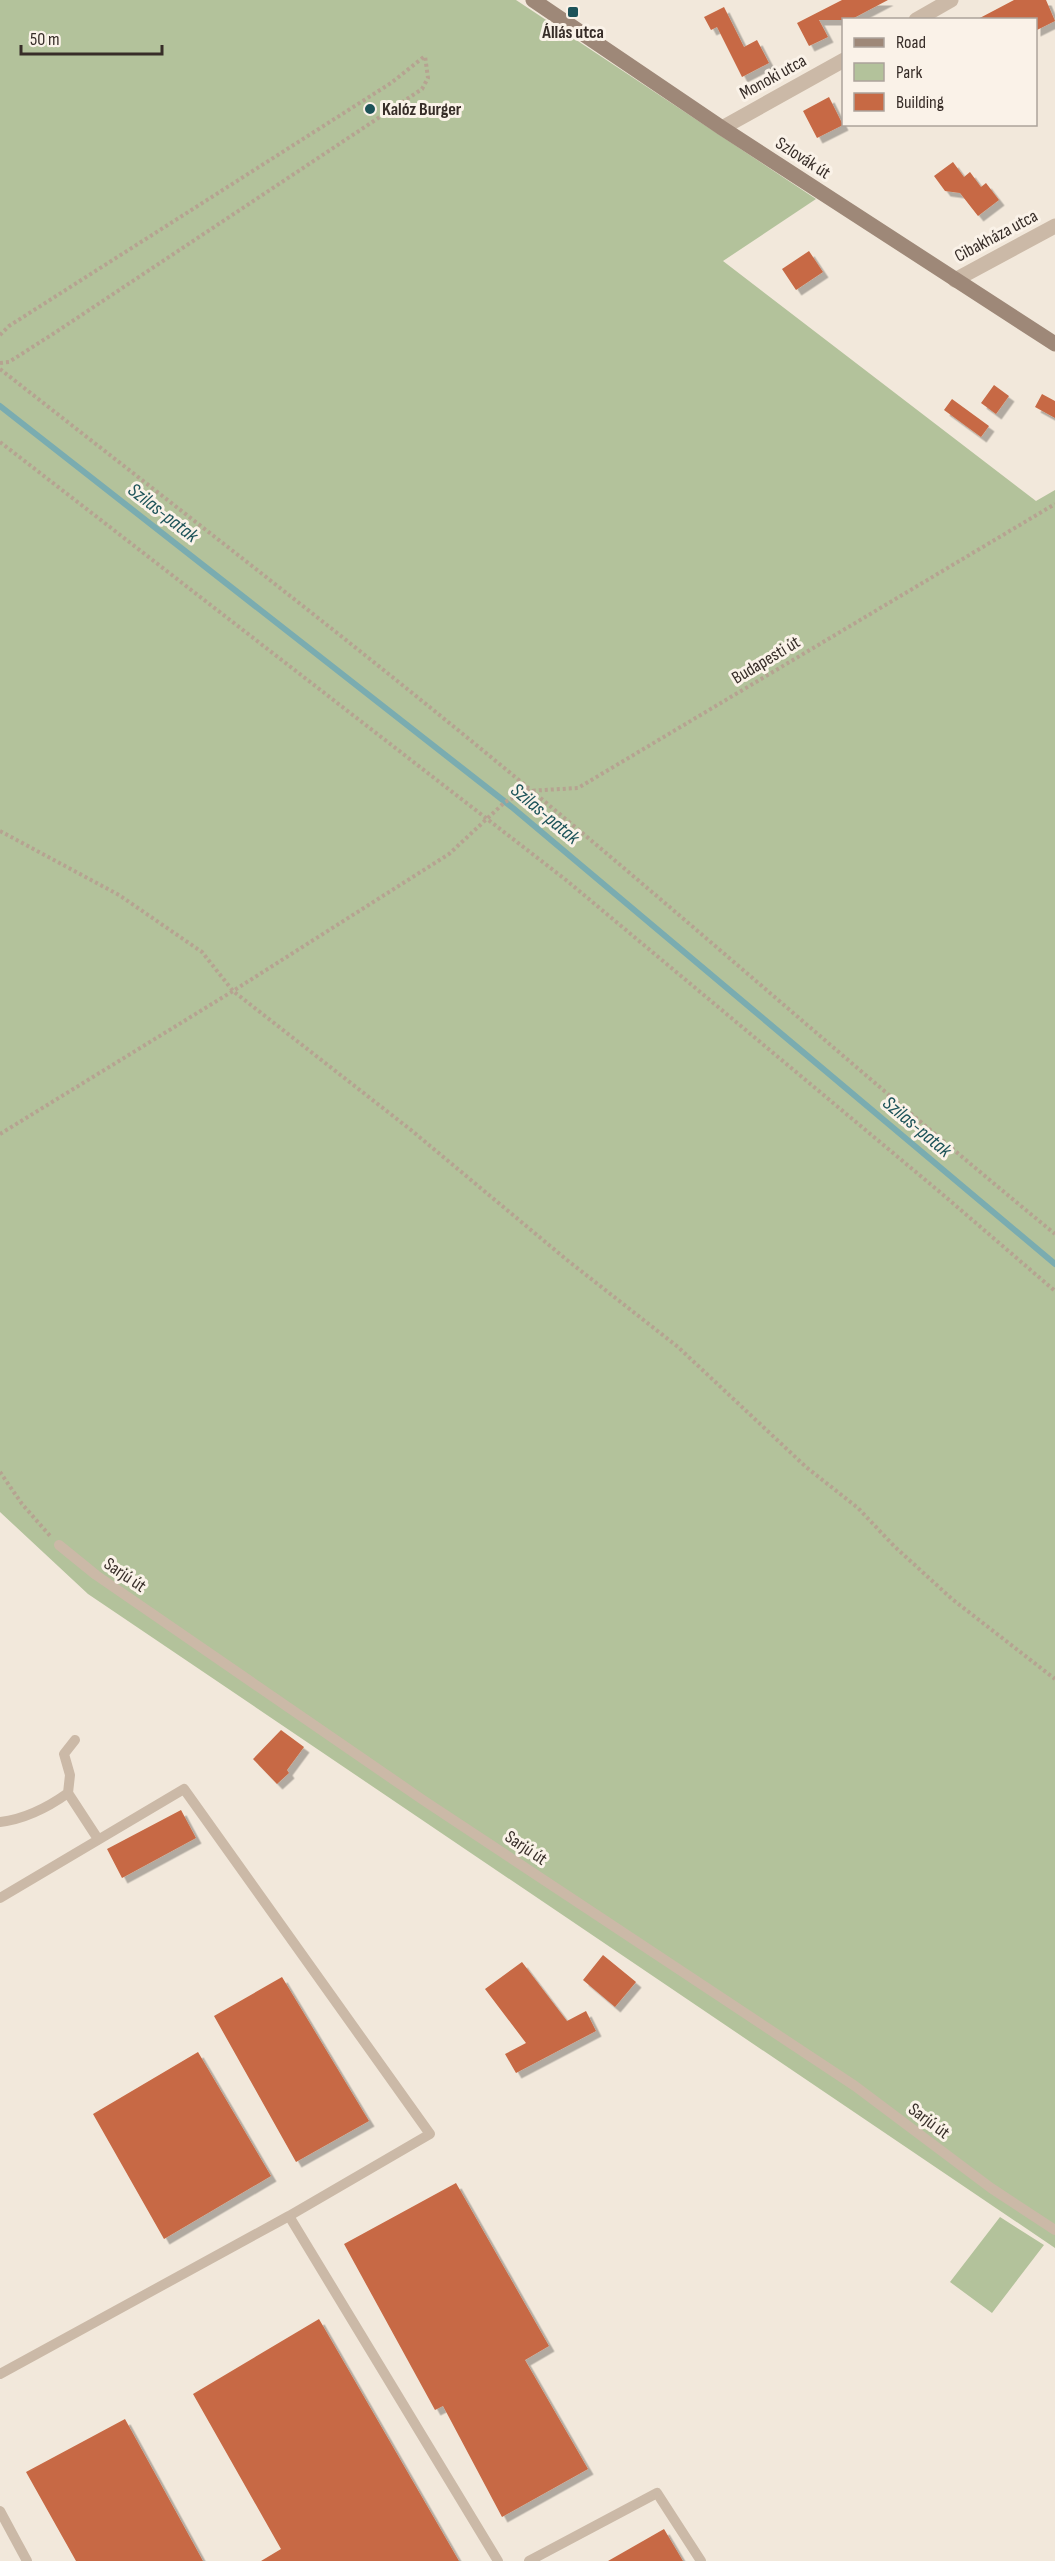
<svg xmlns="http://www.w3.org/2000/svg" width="1055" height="2561" font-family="'Sofia Sans Condensed',sans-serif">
<defs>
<filter id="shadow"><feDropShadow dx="5.5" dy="5.5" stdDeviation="0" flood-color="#0004"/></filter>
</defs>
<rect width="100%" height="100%" fill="#f2e8db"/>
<!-- green -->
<path fill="#b3c29b" d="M 0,0 L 516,0 L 816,199 L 723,261 L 1036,501 L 1055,490 L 1055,2248 L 88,1594 L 0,1512 Z
M 1000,2217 L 1044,2245 L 992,2313 L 950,2282 Z"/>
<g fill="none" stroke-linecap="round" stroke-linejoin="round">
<!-- stream -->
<path stroke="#7aacb0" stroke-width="6" d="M 0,406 L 513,808 L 1055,1264"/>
</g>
<!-- building -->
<path fill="#c76944" filter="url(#shadow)" d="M 842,0 L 888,0 L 850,20 L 819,20 L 828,37 L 809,46 L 797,23 Z
M 1014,0 L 1046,0 L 1055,21 L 1035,31 L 1035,20 L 976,20 Z
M 724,7 L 744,47 L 757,40 L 769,63 L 742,77 L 717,27 L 711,30 L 704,17 Z
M 829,97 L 843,125 L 817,138 L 803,111 Z
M 953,162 L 964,177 L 970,172 L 981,187 L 986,183 L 999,200 L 978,216 L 960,193 L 945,191 L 934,176 Z
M 809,251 L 823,272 L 796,290 L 782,269 Z
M 994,385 L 1009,396 L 996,414 L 981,403 Z
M 1042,394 L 1055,401 L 1055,418 L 1035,407 Z
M 952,399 L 989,426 L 981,437 L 944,410 Z
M 281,1730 L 304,1747 L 287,1770 L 289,1773 L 277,1784 L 253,1759 Z
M 181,1810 L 196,1838 L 122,1878 L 107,1849 Z
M 603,1955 L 636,1982 L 615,2007 L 583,1980 Z
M 522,1962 L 567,2021 L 586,2011 L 596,2031 L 516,2073 L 505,2054 L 526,2043 L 485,1989 Z
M 282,1977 L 369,2121 L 296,2162 L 214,2016 Z
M 198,2052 L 271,2176 L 164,2239 L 93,2114 Z
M 456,2183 L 549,2346 L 525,2360 L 588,2469 L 502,2517 L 443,2406 L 435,2410 L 344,2244 Z
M 319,2319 L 459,2561 L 261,2561 L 281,2549 L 193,2394 Z
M 125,2419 L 203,2561 L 76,2561 L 26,2472 Z
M 664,2529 L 683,2561 L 608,2561 Z"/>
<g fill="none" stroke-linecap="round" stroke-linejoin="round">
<!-- path -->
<path stroke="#b6a391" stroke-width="4" stroke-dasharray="3 3" stroke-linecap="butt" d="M 0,335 L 9,326 L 391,83 L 425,56
M 0,363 L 9,362 L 56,332 L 422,89 L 428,78 L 425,56
M 0,369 C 178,509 358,646 532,791 C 708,937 878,1089 1055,1234
M 0,442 L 566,880 L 941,1193 L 1055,1291
M 0,831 L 119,895 L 202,952 L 233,991 L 411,1130 L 567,1260 L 678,1347 L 806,1467 L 858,1508 L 894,1546 L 952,1599 L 1055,1679
M 0,1134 L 233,991 L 449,854 L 505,802 L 527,791 L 578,788 L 1055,504
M 0,1472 L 22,1504 L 51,1537"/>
<!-- service -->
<path stroke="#cbb9a7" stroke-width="10" d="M 59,1545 L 96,1575 L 423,1800 L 855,2086 L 991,2188 L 1055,2230
M 75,1740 L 64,1754 L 70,1775 L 68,1793 L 98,1839
M 0,1822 C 26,1819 47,1808 68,1793
M 0,1898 L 184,1789 L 430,2134 L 289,2216 L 498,2561
M 0,2374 L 289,2216
M 0,2511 L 27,2561
M 529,2561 L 657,2493 L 701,2561"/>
<!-- minor -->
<path stroke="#cbb9a7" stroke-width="15" d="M 916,20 L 951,0
M 722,128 L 844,60
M 955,280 L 1055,226"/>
<!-- secondary -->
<path stroke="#9e8878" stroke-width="15" d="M 533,0 L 722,128 L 1055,344"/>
</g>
<!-- markers -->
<g fill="#1d5359" stroke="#faf2e8" stroke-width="2">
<rect x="567" y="6" width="12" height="12" rx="3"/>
<circle cx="370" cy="109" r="6"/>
</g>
<g text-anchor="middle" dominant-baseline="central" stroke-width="6" stroke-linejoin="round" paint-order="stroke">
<!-- poi labels -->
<g font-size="18" font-weight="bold" fill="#372d28" stroke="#faf2e8">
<text x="573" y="32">Állás utca</text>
<text x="382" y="109" text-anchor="start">Kalóz Burger</text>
</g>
<!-- street labels -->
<g font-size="18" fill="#372d28" stroke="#faf2e8">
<text transform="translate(773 77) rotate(-29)">Monoki utca</text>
<text transform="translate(803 158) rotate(33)">Szlovák út</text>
<text transform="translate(996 236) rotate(-28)">Cibakháza utca</text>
<text transform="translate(766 660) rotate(-31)">Budapesti út</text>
<text transform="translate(125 1575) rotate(34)">Sarjú út</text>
<text transform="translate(526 1848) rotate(34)">Sarjú út</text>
<text transform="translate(929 2121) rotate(37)">Sarjú út</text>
</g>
<!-- water labels -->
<g font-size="20" font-style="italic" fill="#1d5359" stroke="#faf2e8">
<text transform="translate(163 513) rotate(38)">Szilas-patak</text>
<text transform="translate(545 814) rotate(40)">Szilas-patak</text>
<text transform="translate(917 1127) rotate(40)">Szilas-patak</text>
</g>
</g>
<!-- legend -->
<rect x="842" y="18" width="195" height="108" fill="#faf2e8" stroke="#aca39b" stroke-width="1.5"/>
<rect x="854" y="38" width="30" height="9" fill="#9e8878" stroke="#aca39b" stroke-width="1.5"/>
<text x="896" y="48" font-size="18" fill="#372d28">Road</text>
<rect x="854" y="63" width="30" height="18" fill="#b3c29b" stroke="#aca39b" stroke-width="1.5"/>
<text x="896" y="78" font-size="18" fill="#372d28">Park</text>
<rect x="854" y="93" width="30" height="18" fill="#c76944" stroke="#aca39b" stroke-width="1.5"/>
<text x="896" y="108" font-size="18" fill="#372d28">Building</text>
<!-- scale -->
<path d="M21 45v9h141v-9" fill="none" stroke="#372d28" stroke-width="3"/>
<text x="30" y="45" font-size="18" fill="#372d28" stroke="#faf2e8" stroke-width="4.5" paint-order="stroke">50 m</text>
</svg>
